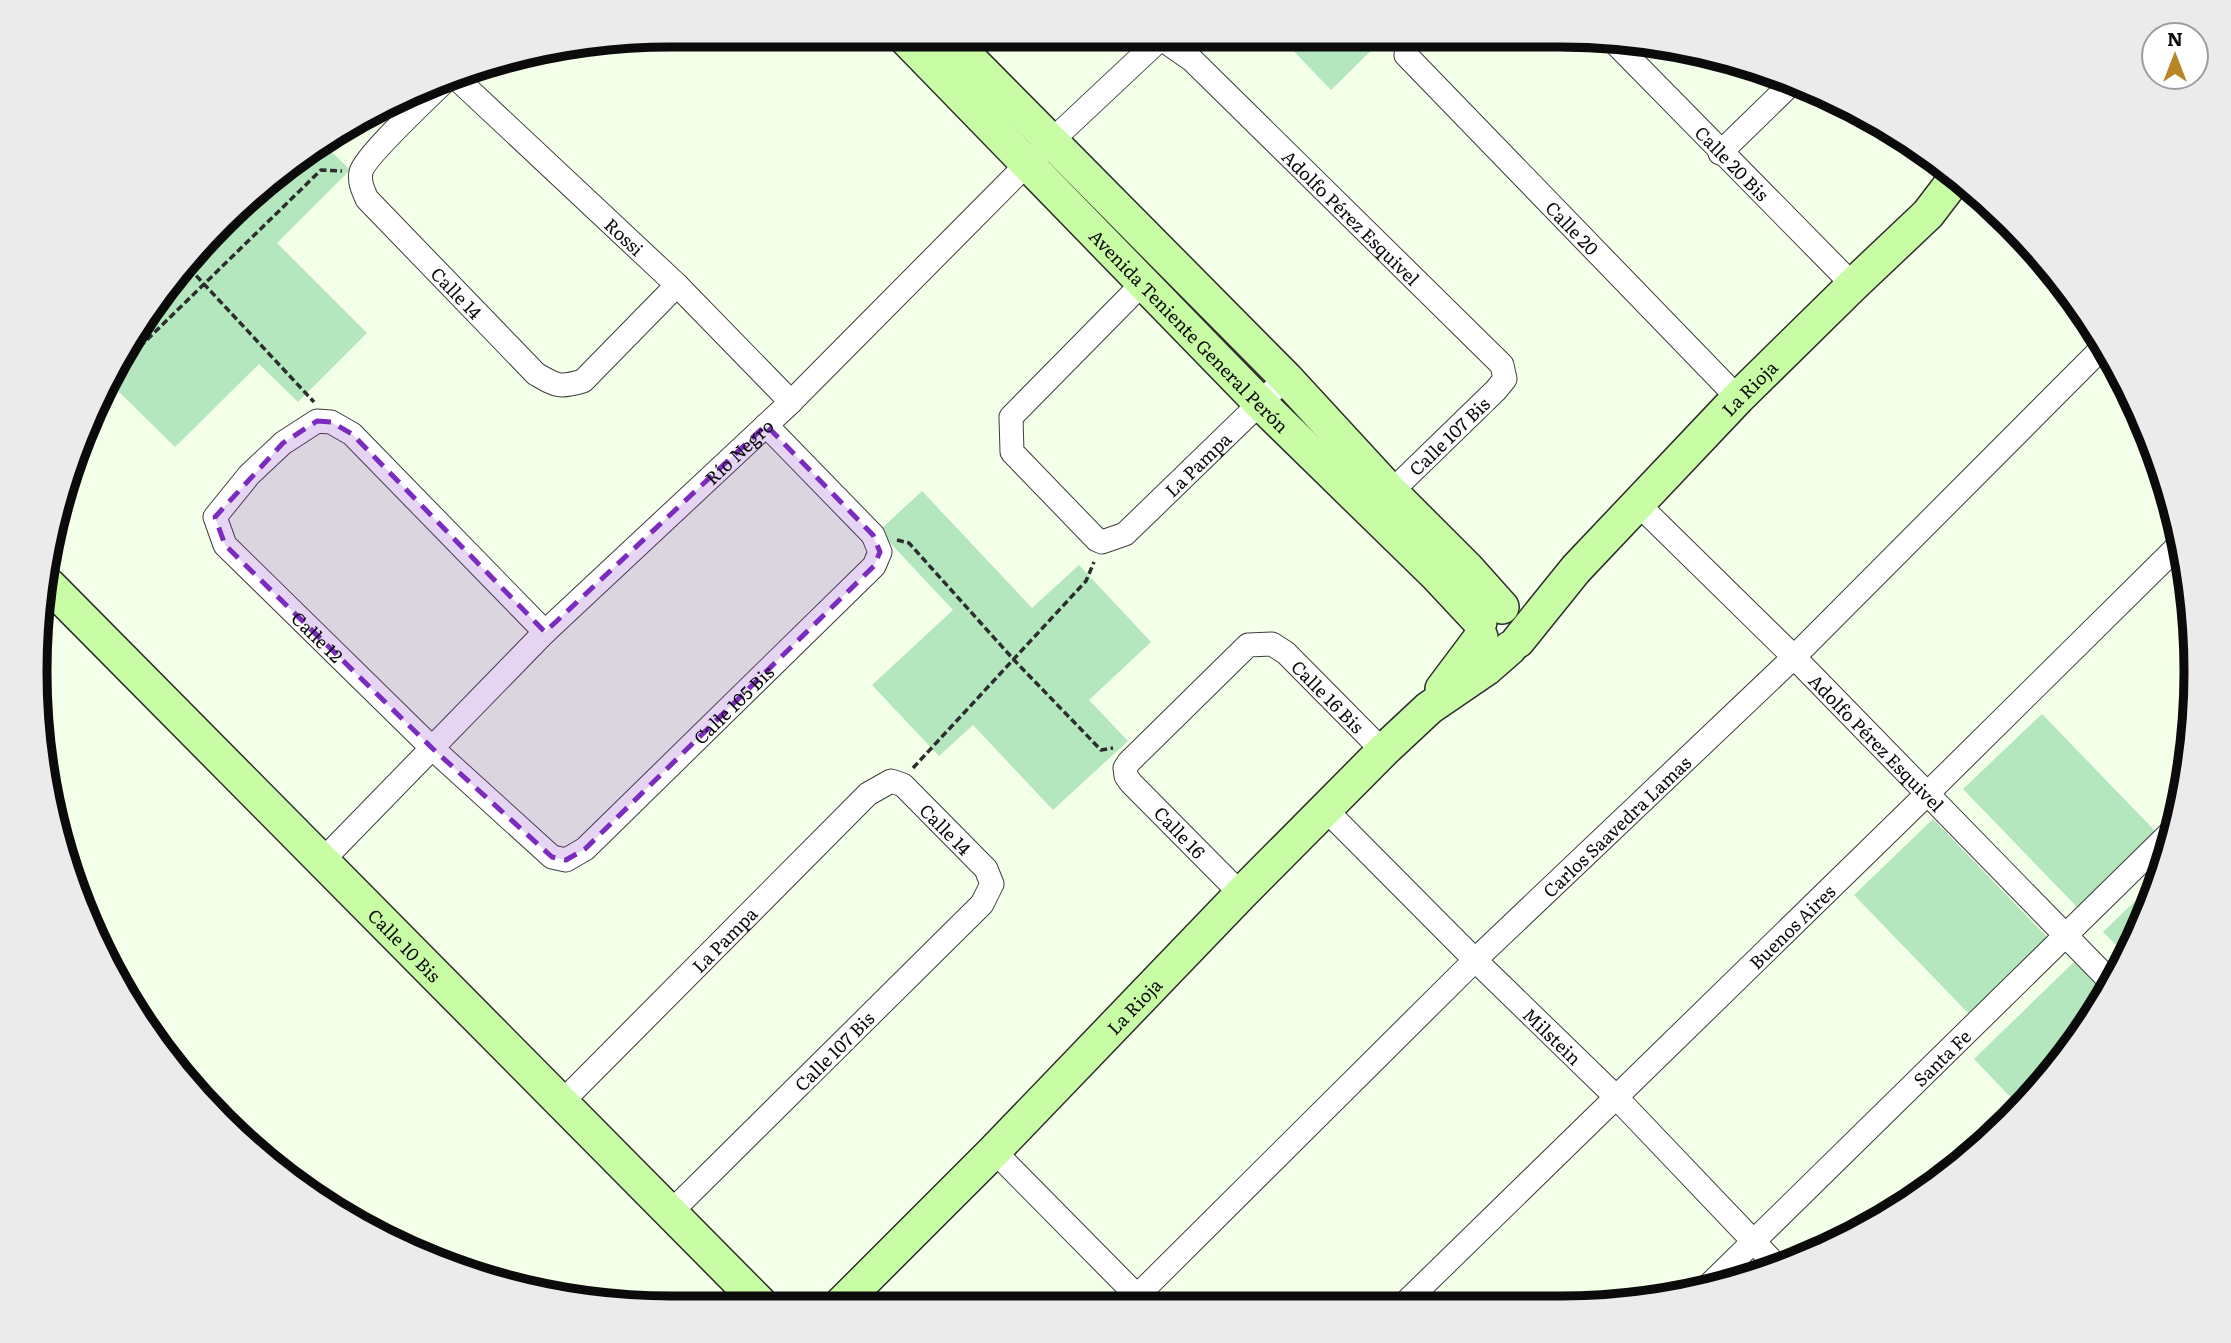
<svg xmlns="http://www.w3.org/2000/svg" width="2231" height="1343" font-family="Literata,serif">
<rect width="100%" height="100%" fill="#f3ffe9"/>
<!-- green -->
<path fill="#b4e7be" d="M 1281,38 L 1383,39 L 1331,90 Z
M 325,145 L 350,170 L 277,243 L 367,333 L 298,402 L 259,364 L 175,447 L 110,383 L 123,357 L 149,331 L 140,322 L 142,318 L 284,166 Z
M 1069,182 L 1255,366 L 1252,370 L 1066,185 Z
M 922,491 L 1032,608 L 1079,565 L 1151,642 L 1089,700 L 1128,741 L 1053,810 L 973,725 L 939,756 L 872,685 L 953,610 L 879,531 Z
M 2042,714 L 2158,834 L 2079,909 L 1963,789 Z
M 1933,819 L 2049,939 L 1970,1015 L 1854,895 Z
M 2158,879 L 2131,953 L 2128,957 L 2103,932 Z
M 2074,962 L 2105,994 L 2065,1059 L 2020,1107 L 1974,1059 Z"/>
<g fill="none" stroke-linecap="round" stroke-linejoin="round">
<!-- street casing -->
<g stroke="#3e3e3e" stroke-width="25">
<g id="street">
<path id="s1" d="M 1408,39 L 1406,55 L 1738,398"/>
<path id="s2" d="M 1612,40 L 1853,285"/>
<path id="s3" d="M 1192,60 L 1169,44 L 1186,54 L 1502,365 L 1505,379 L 1496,390 L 1391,492"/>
<path id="s4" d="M 454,76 L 677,285 L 791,402"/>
<path id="s5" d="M 447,79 C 431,95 365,156 361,172 C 359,182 363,190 367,199 L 536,374 C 557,386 559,388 583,381 L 677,285"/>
<path d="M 1720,153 L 1794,81"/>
<path id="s6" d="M 1143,283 L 1011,417 L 1012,452 L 1097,540 L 1102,542 L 1125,534 L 1286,378"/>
<path id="s7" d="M 1639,505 L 1794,657 L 2112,983"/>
<path id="s8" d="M 545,632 L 352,434 L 331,422 L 317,421 L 283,443 L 249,475 L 215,517 L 225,545 L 432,748 L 552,857 L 566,860 L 585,849 L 874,566 L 880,552 L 873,535 L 766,425"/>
<path id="s9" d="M 1326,810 L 1475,960 L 1615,1096 L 1776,1265"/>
<path id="s10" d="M 321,862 L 545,632 L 791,402 L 1028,163 L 1157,42"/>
<path id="s11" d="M 1241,894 L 1131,783 L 1126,776 L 1125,768 L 1129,762 L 1248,645 L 1272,644 L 1286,653 L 1383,751"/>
<path id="s12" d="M 561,1103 L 868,794 L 891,781 L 903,785 L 986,869 L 992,884 L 982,904 L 670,1213"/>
<path d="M 994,1151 L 1146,1305"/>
<path id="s13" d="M 1705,1289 L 2176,827"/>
<path id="s14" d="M 1128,1305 L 1475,960 L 1794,657 L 2105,345"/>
<path id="s15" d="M 1402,1306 L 1928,793 L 2180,544"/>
</g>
</g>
<!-- secondary casing -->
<g stroke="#2d2d2d" stroke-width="36">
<g id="secondary">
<path id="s16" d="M 903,36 L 1260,403 L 1437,576 L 1480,622"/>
<path d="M 948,37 L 1286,378 L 1391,492 L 1468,569 L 1502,607"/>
<path id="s17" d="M 49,585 L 760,1303"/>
<path id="s18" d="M 1518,641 L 1576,569 L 1738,398 L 1853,285 L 1928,214 L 1957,176"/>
<path d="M 1442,689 L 1481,637"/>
<path id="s19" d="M 841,1304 L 994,1151 L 1241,894 L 1383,751 L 1429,708 L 1486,669 L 1510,648"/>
</g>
</g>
<!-- path -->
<path stroke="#2d2d2d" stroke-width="3.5" stroke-dasharray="7 3.5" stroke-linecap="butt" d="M 189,268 L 314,402
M 117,369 L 321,170 L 342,171
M 897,540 L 909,543 L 1014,660 L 1101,750 L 1113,748
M 913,768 L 1086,581 L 1094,562"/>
<!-- street -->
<use href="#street" stroke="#fff" stroke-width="23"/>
<!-- secondary -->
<use href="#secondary" stroke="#c8fda5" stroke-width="33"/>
</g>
<!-- marked area -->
<path fill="#7b2cbf" fill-opacity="0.2" stroke="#7b2cbf" stroke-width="5" stroke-dasharray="14 9" stroke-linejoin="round" d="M 317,421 L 331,422 L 352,434 L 545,632 L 766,425 L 873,535 L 880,552 L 874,566 L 585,849 L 566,860 L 552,857 L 432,748 L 225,545 L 215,517 L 283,443 Z"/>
<g text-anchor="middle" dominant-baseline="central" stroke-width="7" stroke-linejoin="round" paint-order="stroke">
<!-- street labels -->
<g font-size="18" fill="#0b0b0b" stroke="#fff">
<text stroke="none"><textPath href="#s2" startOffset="172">Calle 20 Bis</textPath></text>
<text stroke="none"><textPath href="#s3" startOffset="280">Adolfo Pérez Esquivel</textPath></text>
<text stroke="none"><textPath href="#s1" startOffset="256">Calle 20</textPath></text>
<text stroke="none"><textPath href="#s4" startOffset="234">Rossi</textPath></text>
<text stroke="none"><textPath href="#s5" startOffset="285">Calle 14</textPath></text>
<text stroke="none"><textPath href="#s16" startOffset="411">Avenida Teniente General Perón</textPath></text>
<text stroke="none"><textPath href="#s18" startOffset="343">La Rioja</textPath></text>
<text transform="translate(1449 436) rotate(-44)">Calle 107 Bis</text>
<text stroke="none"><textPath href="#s10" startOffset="586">Río Negro</textPath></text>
<text stroke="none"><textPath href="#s6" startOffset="476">La Pampa</textPath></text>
<text stroke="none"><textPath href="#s8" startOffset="616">Calle 12</textPath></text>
<text stroke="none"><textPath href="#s11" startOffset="448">Calle 16 Bis</textPath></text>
<text stroke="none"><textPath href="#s8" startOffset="1181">Calle 105 Bis</textPath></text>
<text stroke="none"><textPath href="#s7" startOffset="336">Adolfo Pérez Esquivel</textPath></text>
<text stroke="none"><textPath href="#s14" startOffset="684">Carlos Saavedra Lamas</textPath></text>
<text stroke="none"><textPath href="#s12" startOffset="536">Calle 14</textPath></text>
<text transform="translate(1180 832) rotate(46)">Calle 16</text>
<text stroke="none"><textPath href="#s15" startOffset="544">Buenos Aires</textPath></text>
<text stroke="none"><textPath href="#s12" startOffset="231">La Pampa</textPath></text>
<text stroke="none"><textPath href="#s17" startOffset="506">Calle 10 Bis</textPath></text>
<text stroke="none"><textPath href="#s19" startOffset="418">La Rioja</textPath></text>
<text stroke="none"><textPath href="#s9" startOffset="320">Milstein</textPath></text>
<text transform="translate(834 1051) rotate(-45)">Calle 107 Bis</text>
<text stroke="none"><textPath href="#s13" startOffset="331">Santa Fe</textPath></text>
</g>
</g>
<!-- crop -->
<path d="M0 0H2231V1343H0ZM671 47H1560A624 624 0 0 1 2184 671V672A624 624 0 0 1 1560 1296H671A624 624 0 0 1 47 672V671A624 624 0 0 1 671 47Z" fill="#ebebeb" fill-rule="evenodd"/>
<path fill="none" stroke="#0b0b0b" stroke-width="9" d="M671 47H1560A624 624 0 0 1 2184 671V672A624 624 0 0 1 1560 1296H671A624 624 0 0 1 47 672V671A624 624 0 0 1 671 47Z"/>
<!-- north arrow -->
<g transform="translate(2175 56)"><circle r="33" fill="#ffffff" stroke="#9d9d9d" stroke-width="2"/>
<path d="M0-5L12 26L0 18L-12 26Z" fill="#b78727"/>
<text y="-10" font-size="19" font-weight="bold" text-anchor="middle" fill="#0b0b0b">N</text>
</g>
</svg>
